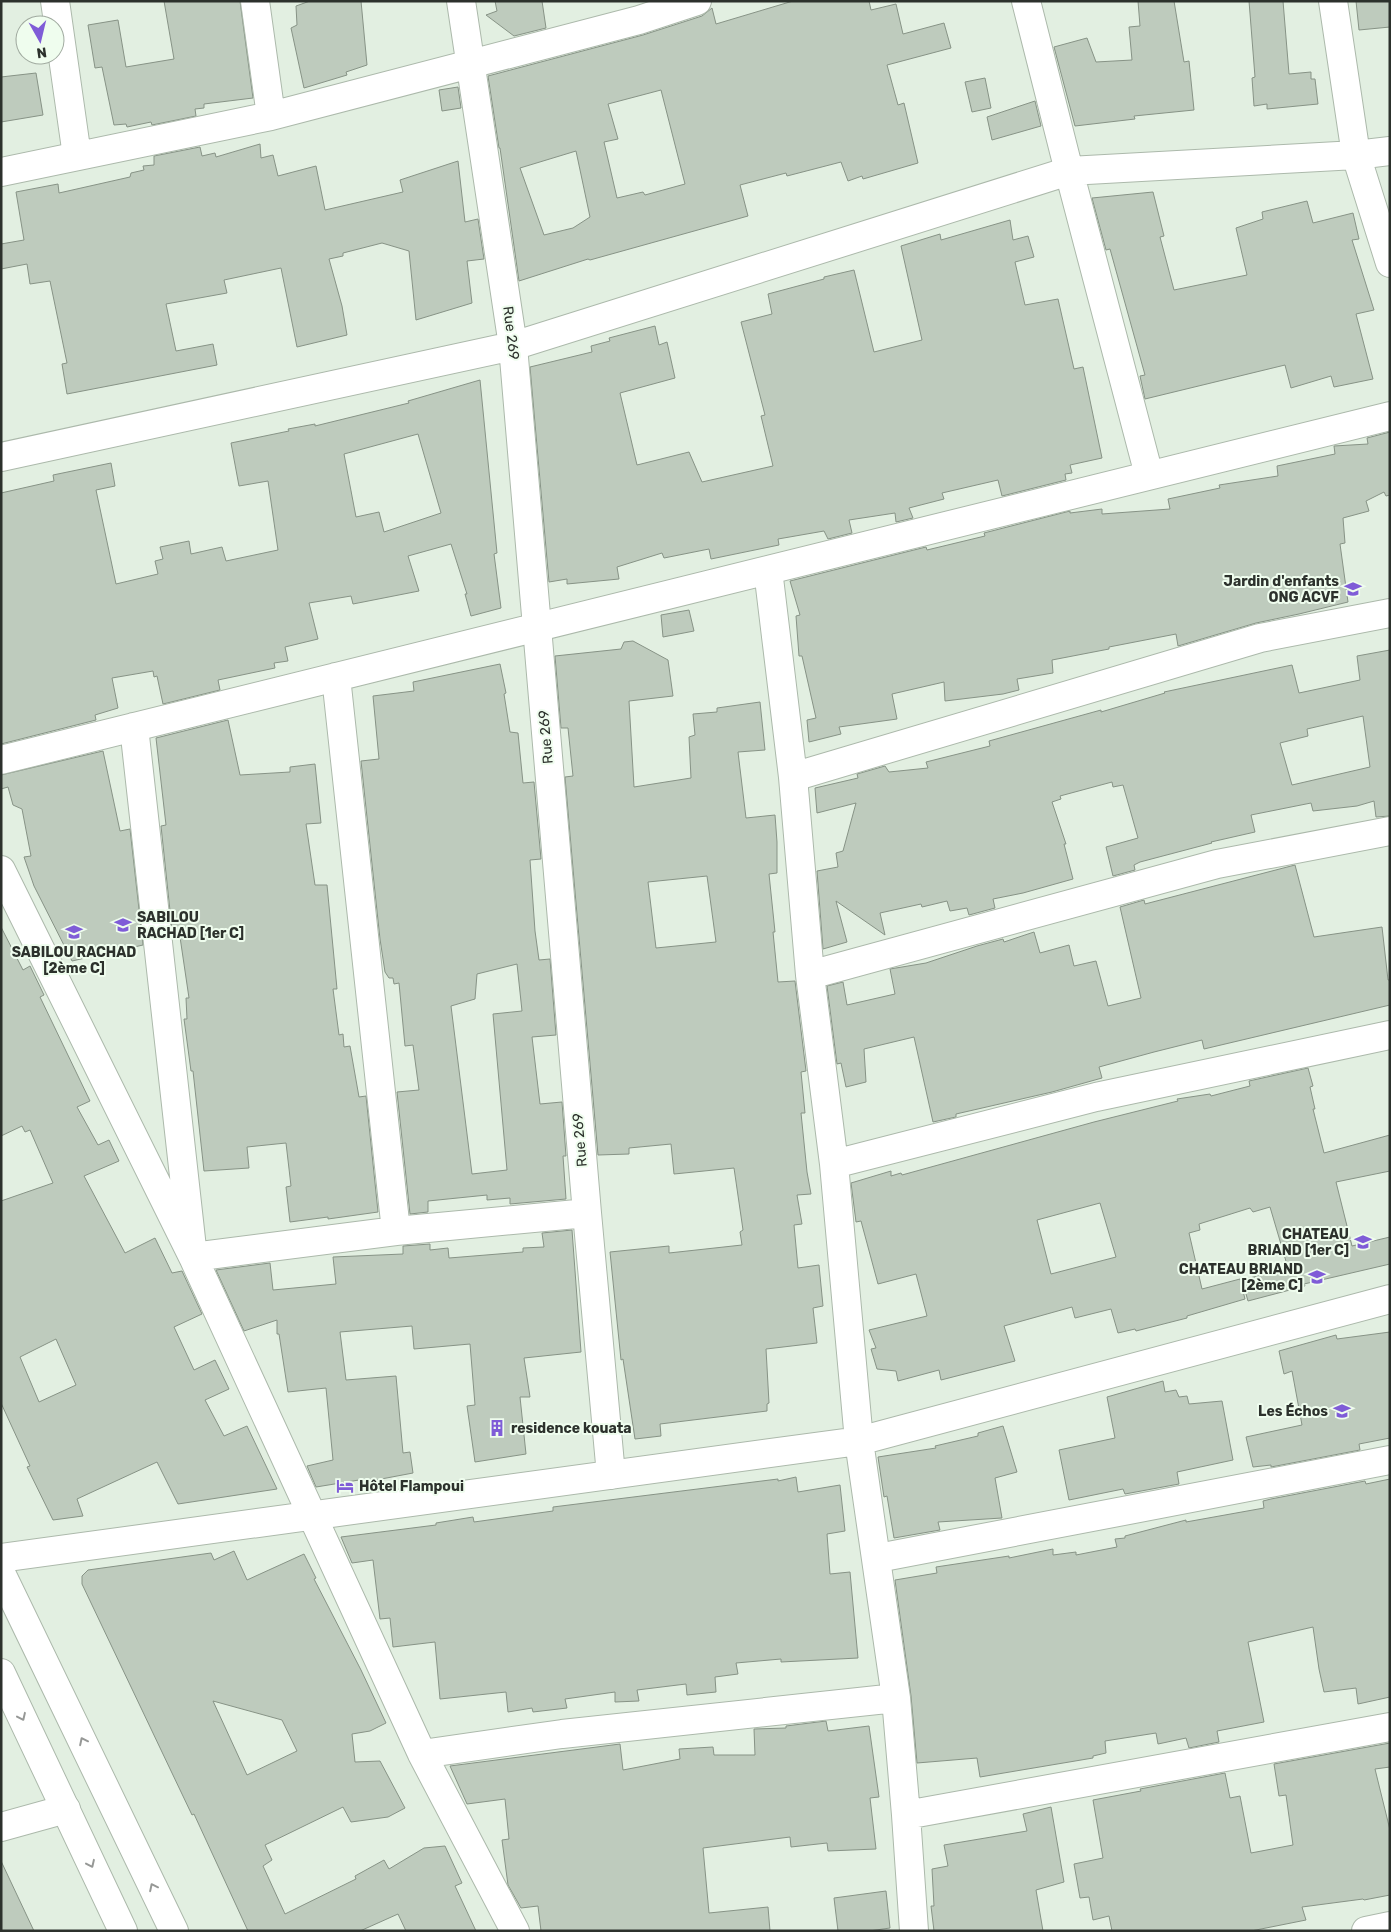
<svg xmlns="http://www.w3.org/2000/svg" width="1391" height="1932" font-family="Rubik,sans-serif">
<rect width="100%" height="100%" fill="#e2efe1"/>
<!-- building -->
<path fill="#becbbd" stroke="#879386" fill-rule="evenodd" d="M 164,1 L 240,1 L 253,98 L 204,104 L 204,108 L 195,109 L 196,116 L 152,125 L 151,122 L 127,127 L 126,124 L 114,125 L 102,67 L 95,68 L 88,25 L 118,20 L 126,67 L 174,59 Z
M 310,1 L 361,1 L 367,65 L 346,72 L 347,75 L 304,88 L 291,28 L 297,25 L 296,6 Z
M 495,1 L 542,1 L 546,28 L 514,36 L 486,15 L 497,11 Z
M 793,1 L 869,1 L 871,10 L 896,4 L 903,34 L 944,23 L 951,48 L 887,65 L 898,105 L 904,103 L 918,163 L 863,179 L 862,176 L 848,181 L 841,162 L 787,176 L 786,173 L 740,185 L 748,216 L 590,260 L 588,259 L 519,281 L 500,148 L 499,148 L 488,76 L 643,35 L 702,16 L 712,8 L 716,24 ZM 661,90 L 685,184 L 645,195 L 643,192 L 617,198 L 604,142 L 618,139 L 608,104 ZM 576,151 L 590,217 L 573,228 L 544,235 L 520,168 Z
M 1138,1 L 1174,1 L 1184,62 L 1189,61 L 1194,110 L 1134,116 L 1135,119 L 1075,126 L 1054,47 L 1087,38 L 1096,62 L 1132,60 L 1129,27 L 1140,26 Z
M 1249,1 L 1283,1 L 1289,74 L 1311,72 L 1311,79 L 1315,79 L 1318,104 L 1267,109 L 1267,104 L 1254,106 L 1252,78 L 1255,77 Z
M 1356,1 L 1390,1 L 1390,27 L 1359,30 Z
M 36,73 L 43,115 L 1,122 L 1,77 Z
M 985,78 L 991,108 L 972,112 L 965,82 Z
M 458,87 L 461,108 L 442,111 L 439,90 Z
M 1035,101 L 1041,126 L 992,140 L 987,117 Z
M 260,144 L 261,158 L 273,155 L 278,176 L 316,166 L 325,210 L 403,192 L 400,180 L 458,161 L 465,222 L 478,219 L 484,259 L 467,261 L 472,303 L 416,320 L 409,251 L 382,243 L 343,253 L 343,256 L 329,259 L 342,306 L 347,335 L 297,347 L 281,268 L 224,280 L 227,293 L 166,304 L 176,351 L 213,344 L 217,365 L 67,394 L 62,364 L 67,363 L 50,281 L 30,284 L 27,264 L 1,269 L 1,244 L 24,240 L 16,192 L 58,184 L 59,193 L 130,177 L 131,173 L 144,170 L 143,166 L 154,165 L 154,156 L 200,147 L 202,156 L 215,153 L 216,157 Z
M 1153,192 L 1164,236 L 1160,237 L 1174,290 L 1247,275 L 1236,228 L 1263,219 L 1262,212 L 1307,201 L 1313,223 L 1353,213 L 1359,239 L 1352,240 L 1374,310 L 1356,314 L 1373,379 L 1334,387 L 1331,376 L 1291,388 L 1285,365 L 1145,399 L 1140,376 L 1145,375 L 1110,249 L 1106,250 L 1092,198 Z
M 1010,220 L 1013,240 L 1028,236 L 1034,257 L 1015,262 L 1025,305 L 1058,299 L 1074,369 L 1083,367 L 1102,458 L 1070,465 L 1072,473 L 1065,474 L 1066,480 L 1002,496 L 998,480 L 942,493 L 944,499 L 909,508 L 913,518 L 896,522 L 895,513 L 849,520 L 852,533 L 828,539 L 824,531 L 778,539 L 779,545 L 711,559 L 709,549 L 664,558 L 662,553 L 617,567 L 619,579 L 567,584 L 567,579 L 549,582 L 530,367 L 592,352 L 591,346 L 610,341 L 609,338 L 655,326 L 659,345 L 667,342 L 675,378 L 620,393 L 637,465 L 689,452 L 702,482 L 773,466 L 761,416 L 765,415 L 741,322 L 772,314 L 768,294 L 824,279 L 824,277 L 854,270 L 874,352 L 922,340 L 901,246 L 940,234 L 941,240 Z
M 480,380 L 497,553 L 494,554 L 501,608 L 471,616 L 465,594 L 467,594 L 451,544 L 408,556 L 419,591 L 353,604 L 351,596 L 309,603 L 318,639 L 285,647 L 288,661 L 274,663 L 275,668 L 218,680 L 220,690 L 163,704 L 157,676 L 154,677 L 153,671 L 112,678 L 118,708 L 95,715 L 96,720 L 1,744 L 1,493 L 54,481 L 53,475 L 111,463 L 115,486 L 96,490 L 116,584 L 158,574 L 155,561 L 163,559 L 160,547 L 189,541 L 191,554 L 222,547 L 226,561 L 278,550 L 268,481 L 239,486 L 231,443 L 289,431 L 288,429 L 315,424 L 315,426 L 409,403 L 408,401 ZM 418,434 L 441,513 L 384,532 L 379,512 L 356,517 L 344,454 Z
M 1390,432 L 1390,495 L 1386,496 L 1384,492 L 1366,501 L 1369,511 L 1343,518 L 1345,543 L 1340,544 L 1348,602 L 1299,614 L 1256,623 L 1178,646 L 1176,634 L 1109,647 L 1109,649 L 1052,660 L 1053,673 L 1017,679 L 1019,690 L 1003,694 L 945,701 L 944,682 L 892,694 L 897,719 L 839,727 L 841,734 L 809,742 L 807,720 L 816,718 L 802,656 L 799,656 L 796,616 L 800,615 L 790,581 L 926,547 L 927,550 L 985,536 L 984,533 L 1070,511 L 1070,513 L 1102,509 L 1102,514 L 1170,509 L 1168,499 L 1220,488 L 1219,485 L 1278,476 L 1277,466 L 1335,454 L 1334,446 L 1368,444 L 1367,438 Z
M 689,610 L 694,631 L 663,637 L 661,615 Z
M 633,641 L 668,660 L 673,696 L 629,701 L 634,787 L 691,778 L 689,737 L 695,735 L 693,714 L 717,712 L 717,708 L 760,702 L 765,750 L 738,752 L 746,818 L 775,815 L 777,842 L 777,873 L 769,874 L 775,932 L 773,932 L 778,982 L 795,981 L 806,1071 L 801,1072 L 805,1113 L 801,1113 L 807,1172 L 811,1194 L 797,1195 L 802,1224 L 794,1225 L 798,1268 L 819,1265 L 823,1306 L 813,1308 L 817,1343 L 766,1349 L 769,1403 L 767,1404 L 767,1411 L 660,1424 L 661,1436 L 635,1439 L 623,1359 L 621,1360 L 610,1252 L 669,1246 L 669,1253 L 742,1245 L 740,1232 L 743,1230 L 734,1168 L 674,1174 L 671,1144 L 629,1148 L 629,1154 L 598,1155 L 565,777 L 573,776 L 568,728 L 561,728 L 555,656 L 621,649 L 624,642 ZM 707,876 L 716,942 L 656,948 L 648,882 Z
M 1390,650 L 1390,816 L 1376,817 L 1374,801 L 1357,806 L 1313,811 L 1311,803 L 1251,815 L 1255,832 L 1211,842 L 1212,843 L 1140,862 L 1134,865 L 1135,870 L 1113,876 L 1106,847 L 1138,838 L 1123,785 L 1113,787 L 1112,782 L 1060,796 L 1061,799 L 1052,802 L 1066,844 L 1064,844 L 1073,879 L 1023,893 L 993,899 L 995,908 L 969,915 L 967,908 L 950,911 L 947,901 L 922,907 L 921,904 L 880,913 L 885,935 L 836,901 L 847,942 L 823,949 L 817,871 L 838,867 L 836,853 L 843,851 L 856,803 L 817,813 L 815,788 L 858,778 L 857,774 L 885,766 L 889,772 L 928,768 L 926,762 L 990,746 L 989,741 L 1101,710 L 1101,712 L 1165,693 L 1164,692 L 1292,665 L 1299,693 L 1360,680 L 1357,656 ZM 1363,716 L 1370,767 L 1292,785 L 1280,743 L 1308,736 L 1307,729 Z
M 500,664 L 506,693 L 504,694 L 510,732 L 518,733 L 523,783 L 534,782 L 541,859 L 530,860 L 535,931 L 539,960 L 550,959 L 556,1035 L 532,1037 L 540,1104 L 562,1102 L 566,1156 L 563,1156 L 566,1199 L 510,1204 L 510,1198 L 487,1200 L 487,1195 L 428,1201 L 428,1212 L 410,1214 L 397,1092 L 419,1090 L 413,1045 L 405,1046 L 399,983 L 394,984 L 393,978 L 389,978 L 385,972 L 380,939 L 361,761 L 379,759 L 373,696 L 414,691 L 413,682 ZM 517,964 L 522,1011 L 493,1014 L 507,1170 L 472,1174 L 451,1006 L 475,999 L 477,974 Z
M 228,720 L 240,775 L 290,772 L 290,767 L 315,764 L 321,823 L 306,824 L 315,885 L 327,885 L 337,989 L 333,989 L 339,1035 L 343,1034 L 344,1047 L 350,1046 L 359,1097 L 366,1096 L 378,1212 L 328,1219 L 328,1217 L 290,1222 L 286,1187 L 291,1186 L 286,1143 L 247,1147 L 249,1168 L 204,1171 L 193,1071 L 191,1071 L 184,1019 L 187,1019 L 186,998 L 189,998 L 180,937 L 173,939 L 161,826 L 166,825 L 156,738 Z
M 103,751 L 120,831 L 130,829 L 143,945 L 72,961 L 34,886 L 24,857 L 31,856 L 22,809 L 13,805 L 8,787 L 1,789 L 1,775 Z
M 1295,865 L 1314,937 L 1382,927 L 1388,980 L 1390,980 L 1390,1005 L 1204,1049 L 1202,1040 L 1154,1052 L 1099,1067 L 1102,1078 L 1052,1092 L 956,1114 L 956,1117 L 933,1122 L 914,1037 L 864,1049 L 866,1082 L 846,1087 L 841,1063 L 837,1064 L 827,986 L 843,982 L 847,1005 L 895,994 L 890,969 L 926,963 L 977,946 L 1003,939 L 1004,942 L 1034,932 L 1040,953 L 1069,945 L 1074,966 L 1096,961 L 1108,1006 L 1141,998 L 1120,907 L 1144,900 L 1145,904 Z
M 1,927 L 23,970 L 30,966 L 44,995 L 40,997 L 90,1101 L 77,1107 L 98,1145 L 109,1140 L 119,1161 L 84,1176 L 125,1253 L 155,1238 L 172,1273 L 182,1271 L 202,1314 L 174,1327 L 194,1370 L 215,1360 L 229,1389 L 205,1400 L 224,1436 L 247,1426 L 277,1489 L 178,1504 L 157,1462 L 77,1499 L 83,1516 L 53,1520 L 27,1467 L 30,1466 L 1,1403 L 1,1201 L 53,1183 L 30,1130 L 25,1132 L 22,1126 L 1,1136 ZM 56,1339 L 76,1385 L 39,1402 L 20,1357 Z
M 1308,1068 L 1313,1086 L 1310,1087 L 1315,1109 L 1313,1109 L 1324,1153 L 1390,1135 L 1390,1171 L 1336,1182 L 1352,1246 L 1390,1237 L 1390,1264 L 1304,1284 L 1305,1286 L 1248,1301 L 1242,1280 L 1288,1268 L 1270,1207 L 1253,1212 L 1250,1208 L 1199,1224 L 1200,1230 L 1189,1233 L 1202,1289 L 1240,1279 L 1245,1299 L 1187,1316 L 1187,1318 L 1136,1331 L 1135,1329 L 1118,1333 L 1111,1309 L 1075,1318 L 1072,1307 L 1004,1326 L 1015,1361 L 941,1380 L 939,1370 L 898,1381 L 896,1371 L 877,1369 L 871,1349 L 876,1348 L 869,1330 L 927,1316 L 916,1274 L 878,1284 L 861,1221 L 856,1222 L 851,1183 L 891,1171 L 891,1176 L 901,1173 L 902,1175 L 1094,1122 L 1178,1101 L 1177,1099 L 1210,1094 L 1211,1096 L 1250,1086 L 1249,1081 ZM 1100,1203 L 1116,1257 L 1051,1274 L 1037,1220 Z
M 572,1230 L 581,1352 L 524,1358 L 530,1397 L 520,1397 L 526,1454 L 475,1462 L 467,1406 L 475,1405 L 470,1344 L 414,1349 L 412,1326 L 340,1332 L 346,1380 L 396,1376 L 403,1453 L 410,1452 L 413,1473 L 360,1483 L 359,1480 L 316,1487 L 307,1466 L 333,1460 L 326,1388 L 288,1392 L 279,1334 L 277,1334 L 277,1320 L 244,1331 L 216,1270 L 270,1263 L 273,1290 L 336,1284 L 333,1257 L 403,1254 L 403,1246 L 430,1244 L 430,1250 L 448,1248 L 449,1258 L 523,1252 L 523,1248 L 544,1247 L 542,1233 Z
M 1390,1332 L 1390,1438 L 1359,1444 L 1360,1450 L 1271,1467 L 1271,1465 L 1253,1467 L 1246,1437 L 1302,1425 L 1292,1371 L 1284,1374 L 1279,1351 L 1336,1335 L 1337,1339 Z
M 1163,1381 L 1165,1392 L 1176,1390 L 1179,1397 L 1187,1396 L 1189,1404 L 1222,1401 L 1233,1460 L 1177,1472 L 1179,1484 L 1125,1494 L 1123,1489 L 1069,1500 L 1059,1450 L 1115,1438 L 1107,1397 Z
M 1003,1426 L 1017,1472 L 995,1478 L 1002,1518 L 938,1522 L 940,1530 L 894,1538 L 887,1496 L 884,1497 L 878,1457 L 936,1448 L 935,1446 L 978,1436 L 978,1433 Z
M 796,1477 L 798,1492 L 840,1485 L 845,1531 L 827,1534 L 830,1574 L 850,1572 L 858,1658 L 781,1662 L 781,1659 L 736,1663 L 738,1674 L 715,1677 L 716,1692 L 687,1695 L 686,1684 L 637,1690 L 639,1701 L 615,1702 L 615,1692 L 565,1699 L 567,1708 L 533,1712 L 532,1708 L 508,1712 L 506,1692 L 440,1699 L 435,1642 L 393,1647 L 390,1618 L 380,1619 L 373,1560 L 352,1563 L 341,1537 L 436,1525 L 436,1523 L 473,1517 L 474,1522 L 553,1511 L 553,1507 L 778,1479 L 778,1481 Z
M 1390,1479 L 1390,1697 L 1358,1704 L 1356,1688 L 1324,1692 L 1319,1669 L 1313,1627 L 1248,1642 L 1264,1722 L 1217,1731 L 1219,1742 L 1189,1748 L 1186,1738 L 1158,1744 L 1156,1733 L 1105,1741 L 1106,1753 L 1093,1756 L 1093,1758 L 980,1777 L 977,1758 L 917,1763 L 911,1696 L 895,1580 L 937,1573 L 936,1567 L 1009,1556 L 1009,1558 L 1053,1549 L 1053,1555 L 1076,1552 L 1076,1555 L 1117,1547 L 1115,1539 L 1125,1538 L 1125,1536 L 1186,1520 L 1186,1522 L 1264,1508 L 1263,1501 L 1271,1499 L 1365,1481 L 1366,1484 Z
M 234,1551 L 247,1580 L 304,1554 L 316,1578 L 314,1579 L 361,1670 L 386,1723 L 370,1731 L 352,1734 L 355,1762 L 380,1761 L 405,1808 L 388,1817 L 351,1822 L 343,1807 L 265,1845 L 272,1860 L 263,1866 L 285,1914 L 356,1879 L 355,1876 L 384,1860 L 389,1869 L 424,1848 L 445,1846 L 462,1883 L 455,1886 L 476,1931 L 406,1931 L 398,1914 L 360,1931 L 248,1931 L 194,1814 L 192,1815 L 82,1584 L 82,1576 L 88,1570 L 211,1553 L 214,1560 ZM 213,1701 L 282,1720 L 297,1751 L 247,1775 Z
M 826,1721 L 828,1731 L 869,1726 L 879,1797 L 870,1798 L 876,1849 L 828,1851 L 827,1843 L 791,1847 L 790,1837 L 703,1848 L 709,1913 L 768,1907 L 770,1931 L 541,1931 L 538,1906 L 521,1908 L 508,1885 L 502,1840 L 509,1839 L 505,1799 L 467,1804 L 450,1766 L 620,1744 L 623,1770 L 680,1759 L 679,1749 L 713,1747 L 714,1755 L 755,1755 L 754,1729 L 786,1728 L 786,1726 Z
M 1390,1743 L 1390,1767 L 1375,1769 L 1390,1830 L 1390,1895 L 1364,1900 L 1363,1899 L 1302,1907 L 1306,1920 L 1251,1931 L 1112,1931 L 1109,1916 L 1093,1920 L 1089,1897 L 1080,1898 L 1074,1864 L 1103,1858 L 1093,1800 L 1141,1791 L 1140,1789 L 1225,1773 L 1230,1798 L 1240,1796 L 1251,1853 L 1293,1845 L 1286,1795 L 1279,1796 L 1274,1764 Z
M 1051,1807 L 1064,1882 L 1036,1890 L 1043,1931 L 934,1931 L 931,1906 L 934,1906 L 932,1869 L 948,1866 L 944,1845 L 1027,1831 L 1023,1814 Z
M 1,1861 L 34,1931 L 1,1931 Z
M 886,1891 L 890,1928 L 869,1931 L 838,1931 L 834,1898 Z"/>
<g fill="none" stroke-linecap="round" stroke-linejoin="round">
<!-- minor casing -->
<g stroke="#acb9ab" stroke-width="30">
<path id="minor" d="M 55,1 L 77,156
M 255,1 L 271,116
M 461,1 L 513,346 L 587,1213 L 611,1475
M 1026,1 L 1069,171 L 1149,475
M 1333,1 L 1356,155 L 1390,263
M 1,172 L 271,116 L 639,20 L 697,1
M 1,457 L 513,346 L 1069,171 L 1356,155 L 1390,151
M 768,570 L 793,777 L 810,975 L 834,1164 L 859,1441 L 896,1698 L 906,1815 L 1390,1727
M 336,677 L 396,1231
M 134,727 L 193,1257 L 396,1231 L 587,1213
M 1,760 L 1390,416
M 793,777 L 1260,638 L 1390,613
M 1,870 L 193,1257 L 422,1754 L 515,1931
M 810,975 L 1217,864 L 1390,831
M 834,1164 L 1096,1097 L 1390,1035
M 1,1558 L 859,1441 L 1390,1299
M 878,1558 L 1390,1460
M 422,1754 L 562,1734 L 896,1698
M 906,1815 L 914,1931
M 1,1827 L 66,1809
M 1366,1931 L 1390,1926"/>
</g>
<!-- highway casing -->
<g stroke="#acb9ab" stroke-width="30">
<path id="highway" d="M 1,1573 L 174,1931
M 1,1673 L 123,1931"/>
</g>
<!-- minor -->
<use href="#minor" stroke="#fff" stroke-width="28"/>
<!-- highway -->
<use href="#highway" stroke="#fff" stroke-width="28"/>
</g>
<!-- one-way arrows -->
<defs><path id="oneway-chevron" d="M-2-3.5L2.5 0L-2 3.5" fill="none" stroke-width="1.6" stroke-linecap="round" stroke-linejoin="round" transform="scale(1.25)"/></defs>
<g stroke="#969896">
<use href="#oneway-chevron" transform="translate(22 1717) rotate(65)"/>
<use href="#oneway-chevron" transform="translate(83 1741) rotate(-116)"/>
<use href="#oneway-chevron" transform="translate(91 1864) rotate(65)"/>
<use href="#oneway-chevron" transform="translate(153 1887) rotate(-116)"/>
</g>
<!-- icons -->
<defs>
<g id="school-bare" transform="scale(1.35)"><path d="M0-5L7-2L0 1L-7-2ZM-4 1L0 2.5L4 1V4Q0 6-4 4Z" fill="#7f5cd7" stroke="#effdee" stroke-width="2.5" paint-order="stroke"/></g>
<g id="building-bare" transform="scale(1.35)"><path d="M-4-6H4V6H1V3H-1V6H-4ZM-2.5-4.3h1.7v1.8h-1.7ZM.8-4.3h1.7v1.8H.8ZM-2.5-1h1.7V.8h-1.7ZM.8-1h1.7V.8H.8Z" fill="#7f5cd7" stroke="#effdee" stroke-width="2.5" paint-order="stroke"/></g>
<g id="hotel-bare" transform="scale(1.35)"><path d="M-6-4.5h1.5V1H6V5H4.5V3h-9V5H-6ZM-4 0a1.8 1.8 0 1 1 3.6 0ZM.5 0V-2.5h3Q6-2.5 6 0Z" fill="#7f5cd7" stroke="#effdee" stroke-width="2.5" paint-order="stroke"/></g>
</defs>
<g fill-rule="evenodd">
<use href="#school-bare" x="1353" y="589"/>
<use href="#school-bare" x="123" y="925"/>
<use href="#school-bare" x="74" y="932"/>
<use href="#school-bare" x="1363" y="1242"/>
<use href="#school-bare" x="1317" y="1277"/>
<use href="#school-bare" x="1342" y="1411"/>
<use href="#building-bare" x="497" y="1428"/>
<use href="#hotel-bare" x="345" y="1486"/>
</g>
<g text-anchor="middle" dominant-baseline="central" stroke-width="4" stroke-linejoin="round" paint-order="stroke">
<!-- street labels -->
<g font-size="14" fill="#2c312c" stroke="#effdee">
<text transform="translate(511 333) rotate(83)">Rue 269</text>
<text transform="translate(546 737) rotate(-95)">Rue 269</text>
<text transform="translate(580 1140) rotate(-95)">Rue 269</text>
</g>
<!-- poi labels -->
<g font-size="14" font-weight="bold" fill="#2c312c" stroke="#effdee" text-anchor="end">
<text x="1339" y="581">Jardin d'enfants<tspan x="1339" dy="16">ONG ACVF</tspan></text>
<text x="137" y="917" text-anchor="start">SABILOU<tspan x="137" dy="16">RACHAD [1er C]</tspan></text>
<text x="74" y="952" text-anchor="middle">SABILOU RACHAD<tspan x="74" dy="16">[2ème C]</tspan></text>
<text x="1349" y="1234">CHATEAU<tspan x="1349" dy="16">BRIAND [1er C]</tspan></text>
<text x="1303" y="1269">CHATEAU BRIAND<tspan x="1303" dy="16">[2ème C]</tspan></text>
<text x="1328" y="1411">Les Échos</text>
<text x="511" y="1428" text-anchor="start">residence kouata</text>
<text x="359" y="1486" text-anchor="start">Hôtel Flampoui</text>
</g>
</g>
<!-- border -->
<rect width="1391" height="1932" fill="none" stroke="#2c312c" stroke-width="5"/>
<!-- north arrow -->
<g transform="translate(40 40) rotate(172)"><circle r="24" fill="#effdee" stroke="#a1aba0"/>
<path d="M0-4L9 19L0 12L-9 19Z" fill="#7f5cd7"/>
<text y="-8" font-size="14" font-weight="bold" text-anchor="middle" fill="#2c312c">N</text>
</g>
</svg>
